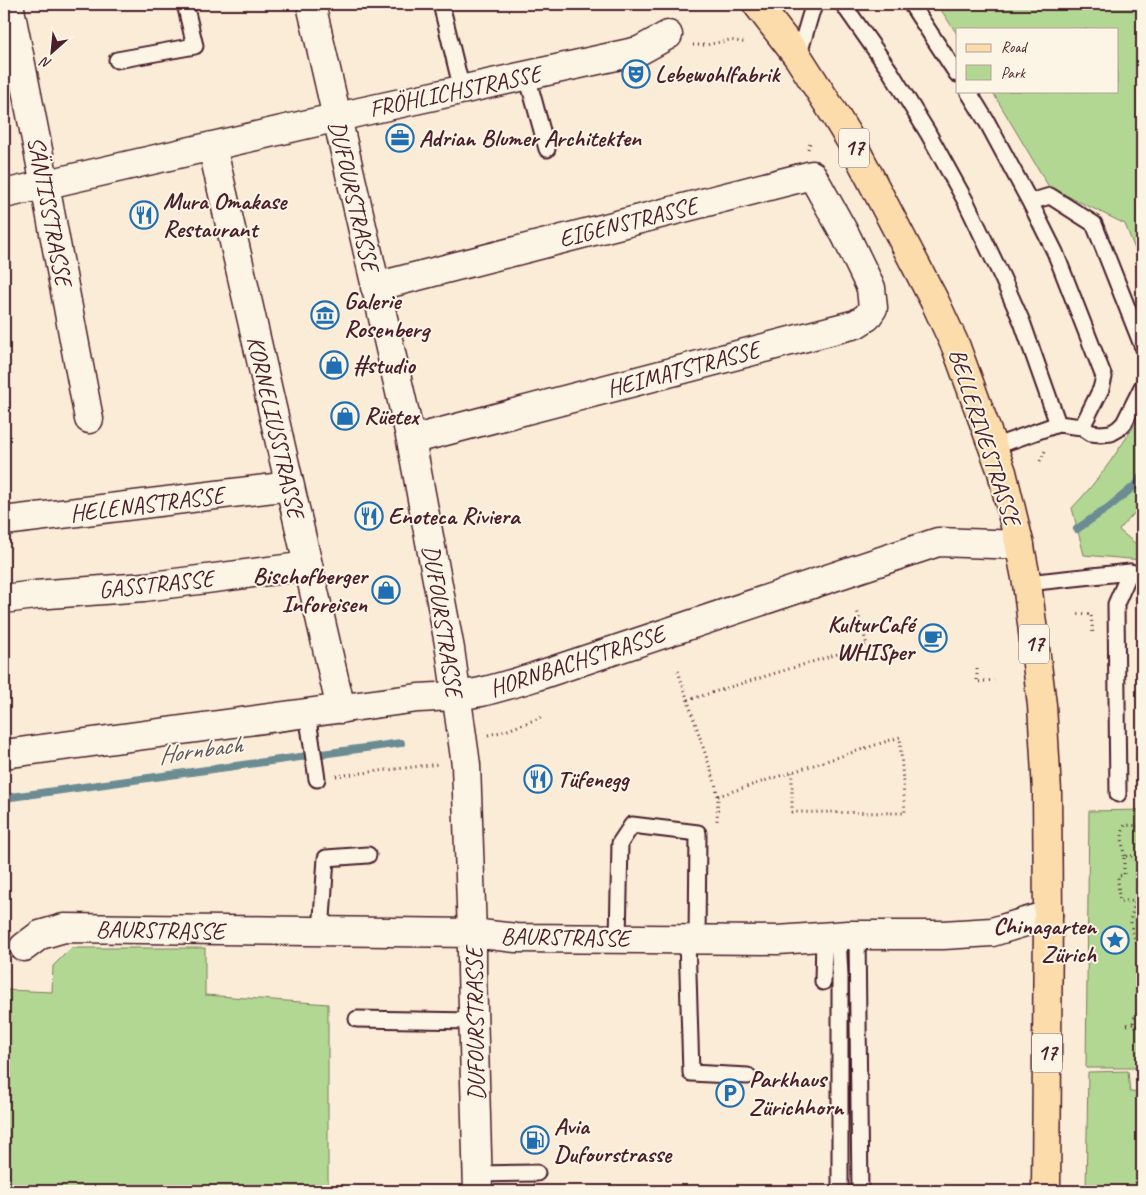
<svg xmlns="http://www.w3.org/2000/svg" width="1146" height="1195" font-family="Caveat,sans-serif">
<rect width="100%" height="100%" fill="#fbecd8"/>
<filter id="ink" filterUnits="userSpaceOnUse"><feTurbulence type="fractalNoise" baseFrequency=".02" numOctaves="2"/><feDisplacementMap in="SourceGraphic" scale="10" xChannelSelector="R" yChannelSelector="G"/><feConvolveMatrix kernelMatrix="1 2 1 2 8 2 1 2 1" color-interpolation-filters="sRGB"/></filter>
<g filter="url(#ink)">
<!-- green -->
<path fill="#b1d793" stroke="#7e7b5f" d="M 937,4 L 1142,4 L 1142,267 L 1125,224 L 1049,187 L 992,91 L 1117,91 L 1117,29 L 957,29 L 957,34 Z
M 1142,413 L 1142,505 L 1119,530 L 1142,549 L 1142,558 L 1141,560 L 1084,555 L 1072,508 C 1100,479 1121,447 1142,413 Z
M 1142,810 L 1142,1068 L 1086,1068 L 1089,811 Z
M 71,948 L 205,948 L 205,995 L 328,1004 L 328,1191 L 4,1191 L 4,996 L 7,990 L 52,992 L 53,966 Z
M 1128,1071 L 1130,1092 L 1142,1093 L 1142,1191 L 1086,1191 L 1088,1072 Z"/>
<!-- water -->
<path fill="#83d5d9" stroke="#6c8c93" d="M 1142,904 L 1142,934 C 1136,925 1137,913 1142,904 Z"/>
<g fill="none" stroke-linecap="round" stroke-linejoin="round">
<!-- stream -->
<path stroke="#6c8c93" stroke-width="8" d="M 1077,529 L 1109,507 L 1138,483 L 1142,474
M 4,798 L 401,743"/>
<!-- service casing -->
<g stroke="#4a1f2b" stroke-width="19">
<path id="service" d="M 441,4 L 462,90
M 843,4 L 890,71 L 928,133 L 966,202 L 1002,277 L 1022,322 L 1058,424
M 911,4 L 957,74
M 798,57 L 811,13 L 815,4
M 117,60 L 195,46 L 185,4
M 527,76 L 547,149
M 968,91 L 987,122 L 1030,202 L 1055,252 L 1104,377 L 1101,389 L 1082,427
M 1030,202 L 1050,196 L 1094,224 L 1142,345
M 993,447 L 1058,424 L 1082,427 L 1091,433 L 1101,434 L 1111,433 L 1118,429 L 1124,423 L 1142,387
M 1027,583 L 1130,572 L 1142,575
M 307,713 L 317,779
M 1118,794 L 1116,604 L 1130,572
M 323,932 L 322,918 L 326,858 L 368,855
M 857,935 L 860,1191
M 838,936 L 840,976 L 840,1191
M 618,939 L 620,843 L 632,825 L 698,833 L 697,940
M 687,940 L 691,1073 L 748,1076
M 823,982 L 824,937
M 357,1019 L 474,1021
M 478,1174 L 537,1173"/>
</g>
<!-- minor casing -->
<g stroke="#4a1f2b" stroke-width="31">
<path id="minor" d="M 9,4 L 45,185 L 89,419
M 311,4 L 411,440 L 450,649 L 466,765 L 472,933 L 472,971 L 478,1191
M 212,146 L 341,709
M 4,194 L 360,112 L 639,51 L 668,35
M 375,287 L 812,175 L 846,236 L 871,288 L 873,308 L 867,317 L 856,324 L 411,440
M 4,521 L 290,486
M 4,599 L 35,595 L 144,587 L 308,566
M 4,754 L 418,698 C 439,697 460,696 481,692 C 499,688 517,682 534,677 L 938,542 L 1020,545
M 24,947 L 40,935 L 64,928 L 472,933 L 516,938 L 778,940 L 848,935 L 943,935 L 992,932 L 1048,915"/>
</g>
<!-- primary casing -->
<g stroke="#4a1f2b" stroke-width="31">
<path id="primary" d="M 757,4 L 798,57 L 835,115 L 852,143 L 935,302 L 956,347 L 1002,472 L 1019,542 L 1027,583 L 1042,705 L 1047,792 L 1048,915 L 1046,1191"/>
</g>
<!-- path -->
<path stroke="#4a1f2b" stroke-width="3" stroke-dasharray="1 4" stroke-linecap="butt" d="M 693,45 L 706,45 L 730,40 L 747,43
M 808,149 L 811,140
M 1040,461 L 1045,451
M 1078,614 L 1091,614 L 1093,635
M 977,669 L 977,682 L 994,680
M 678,671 L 715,783 L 718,796 L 717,822
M 688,700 L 867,645 L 857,610
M 488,735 L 505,731 L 542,717
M 336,776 L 439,764
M 718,796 L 900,737 L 905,813 L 792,812 L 792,772
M 1124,856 C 1123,845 1120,834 1125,825 L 1142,826
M 1142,856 L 1124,856 L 1124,875 L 1118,876 L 1119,901 L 1131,901 L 1135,902 C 1134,907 1132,913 1131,918 C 1130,929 1136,943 1142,952
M 1142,966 L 1141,974 L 1142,980
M 4,975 L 7,969
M 1142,1004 L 1134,1018 L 1133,1024 L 1142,1031
M 1127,1025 L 1133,1024
M 1139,1081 L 1142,1081"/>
<!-- service -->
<use href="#service" stroke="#fcf5e5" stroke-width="15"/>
<!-- minor -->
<use href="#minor" stroke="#fcf5e5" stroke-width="28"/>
<!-- primary -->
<use href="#primary" stroke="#fddcac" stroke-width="28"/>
</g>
</g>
<!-- icons -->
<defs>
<g id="theatre-ring" transform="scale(1.4375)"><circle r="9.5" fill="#fcf5e5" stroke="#1f6fb2" stroke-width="1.5"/><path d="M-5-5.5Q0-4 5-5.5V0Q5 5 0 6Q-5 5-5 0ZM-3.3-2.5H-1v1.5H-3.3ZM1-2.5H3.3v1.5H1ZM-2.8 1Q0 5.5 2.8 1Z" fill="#1f6fb2"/></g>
<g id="office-ring" transform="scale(1.4375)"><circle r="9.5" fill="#fcf5e5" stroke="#1f6fb2" stroke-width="1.5"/><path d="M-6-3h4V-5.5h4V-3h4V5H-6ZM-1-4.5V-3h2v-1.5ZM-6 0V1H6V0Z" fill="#1f6fb2"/></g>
<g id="restaurant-ring" transform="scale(1.4375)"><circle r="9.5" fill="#fcf5e5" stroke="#1f6fb2" stroke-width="1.5"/><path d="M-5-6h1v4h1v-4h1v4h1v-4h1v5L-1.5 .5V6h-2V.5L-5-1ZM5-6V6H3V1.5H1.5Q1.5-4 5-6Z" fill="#1f6fb2"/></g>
<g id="museum-ring" transform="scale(1.4375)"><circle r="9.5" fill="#fcf5e5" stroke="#1f6fb2" stroke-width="1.5"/><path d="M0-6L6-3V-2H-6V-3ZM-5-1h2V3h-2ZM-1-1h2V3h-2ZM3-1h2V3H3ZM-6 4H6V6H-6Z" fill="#1f6fb2"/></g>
<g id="shop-ring" transform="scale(1.4375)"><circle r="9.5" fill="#fcf5e5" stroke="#1f6fb2" stroke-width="1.5"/><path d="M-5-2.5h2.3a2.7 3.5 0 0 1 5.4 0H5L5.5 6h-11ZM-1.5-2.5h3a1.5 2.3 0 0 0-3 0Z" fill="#1f6fb2"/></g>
<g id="cafe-ring" transform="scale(1.4375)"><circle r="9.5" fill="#fcf5e5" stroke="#1f6fb2" stroke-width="1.5"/><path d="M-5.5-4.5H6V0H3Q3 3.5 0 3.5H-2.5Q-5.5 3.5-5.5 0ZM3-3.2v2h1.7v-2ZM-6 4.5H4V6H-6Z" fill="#1f6fb2"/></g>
<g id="sight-ring" transform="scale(1.4375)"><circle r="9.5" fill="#fcf5e5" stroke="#1f6fb2" stroke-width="1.5"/><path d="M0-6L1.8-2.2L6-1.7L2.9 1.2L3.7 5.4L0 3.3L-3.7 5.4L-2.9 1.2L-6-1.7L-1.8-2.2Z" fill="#1f6fb2"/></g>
<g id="parking-ring" transform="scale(1.4375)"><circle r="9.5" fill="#fcf5e5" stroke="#1f6fb2" stroke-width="1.5"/><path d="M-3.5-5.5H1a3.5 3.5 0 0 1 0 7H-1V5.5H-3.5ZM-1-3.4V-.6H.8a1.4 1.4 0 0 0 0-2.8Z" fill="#1f6fb2"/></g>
<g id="fuel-ring" transform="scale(1.4375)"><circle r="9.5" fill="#fcf5e5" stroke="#1f6fb2" stroke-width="1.5"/><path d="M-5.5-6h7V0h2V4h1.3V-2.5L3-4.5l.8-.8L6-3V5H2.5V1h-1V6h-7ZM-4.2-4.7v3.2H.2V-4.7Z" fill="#1f6fb2"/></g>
</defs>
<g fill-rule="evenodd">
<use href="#theatre-ring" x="636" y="74"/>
<use href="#office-ring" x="400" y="138"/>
<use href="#restaurant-ring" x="144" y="215"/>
<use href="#museum-ring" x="325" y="315"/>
<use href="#shop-ring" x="334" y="365"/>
<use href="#shop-ring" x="345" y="416"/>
<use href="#restaurant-ring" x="369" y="516"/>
<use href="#shop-ring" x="386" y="590"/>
<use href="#cafe-ring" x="933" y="638"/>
<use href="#restaurant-ring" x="538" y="779"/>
<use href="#sight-ring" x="1115" y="940"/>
<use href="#parking-ring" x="730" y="1093"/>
<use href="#fuel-ring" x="535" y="1140"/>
</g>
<g text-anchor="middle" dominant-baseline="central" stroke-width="4" stroke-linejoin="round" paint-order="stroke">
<!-- shield labels -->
<g fill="#fcf5e5" stroke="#7f5f63" stroke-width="1">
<rect x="839" y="128.5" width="30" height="39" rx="4"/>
<rect x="1019" y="624.5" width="30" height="39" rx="4"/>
<rect x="1032" y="1033.5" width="30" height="39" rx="4"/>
</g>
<g font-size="22" font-weight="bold" fill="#4a1f2b">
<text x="854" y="148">17</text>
<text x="1034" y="644">17</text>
<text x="1047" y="1053">17</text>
</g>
<!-- poi labels -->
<g font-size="24" font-weight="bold" fill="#4a1f2b" stroke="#fcf5e5" text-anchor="start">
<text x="655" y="74">Lebewohlfabrik</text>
<text x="419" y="138">Adrian Blumer Architekten</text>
<text x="163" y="201">Mura Omakase<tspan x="163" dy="28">Restaurant</tspan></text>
<text x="344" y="301">Galerie<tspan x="344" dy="28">Rosenberg</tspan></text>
<text x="353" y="365">#studio</text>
<text x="364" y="416">Rüetex</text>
<text x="388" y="516">Enoteca Riviera</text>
<text x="367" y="576" text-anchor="end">Bischofberger<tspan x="367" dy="28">Inforeisen</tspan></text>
<text x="914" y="624" text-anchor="end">KulturCafé<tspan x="914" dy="28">WHISper</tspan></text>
<text x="557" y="779">Tüfenegg</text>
<text x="1096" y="926" text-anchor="end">Chinagarten<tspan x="1096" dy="28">Zürich</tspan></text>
<text x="749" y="1079">Parkhaus<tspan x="749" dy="28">Zürichhorn</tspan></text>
<text x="554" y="1126">Avia<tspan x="554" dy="28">Dufourstrasse</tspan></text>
</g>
<!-- street labels -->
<g font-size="24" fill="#4a1f2b" stroke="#fcf5e5">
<text transform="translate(455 91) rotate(-12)">FRÖHLICHSTRASSE</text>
<text transform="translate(354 196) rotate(77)">DUFOURSTRASSE</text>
<text transform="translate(50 211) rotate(79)">SÄNTISSTRASSE</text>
<text transform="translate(628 222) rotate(-14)">EIGENSTRASSE</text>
<text transform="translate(683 369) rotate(-15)">HEIMATSTRASSE</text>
<text transform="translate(276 427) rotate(77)">KORNELIUSSTRASSE</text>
<text transform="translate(985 437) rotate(72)">BELLERIVESTRASSE</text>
<text transform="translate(147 504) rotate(-7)">HELENASTRASSE</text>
<text transform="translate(156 584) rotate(-6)">GASSTRASSE</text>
<text transform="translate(443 621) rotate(81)">DUFOURSTRASSE</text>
<text transform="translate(577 661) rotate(-18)">HORNBACHSTRASSE</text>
<text transform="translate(160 930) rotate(1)">BAURSTRASSE</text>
<text transform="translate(565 937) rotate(1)">BAURSTRASSE</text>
<text transform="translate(475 1024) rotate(-91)">DUFOURSTRASSE</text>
</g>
<!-- water labels -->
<g font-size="25" font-style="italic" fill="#5b565f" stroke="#fcf5e5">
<text transform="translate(200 750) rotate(-8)">Hornbach</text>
</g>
</g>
<!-- margin -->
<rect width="1146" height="1195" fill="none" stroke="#fcf5e5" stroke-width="20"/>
<rect x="10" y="10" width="1126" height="1175" fill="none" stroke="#4a1f2b" stroke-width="2" filter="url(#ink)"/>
<!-- legend -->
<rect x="956" y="28" width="162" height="65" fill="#fcf5e5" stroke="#b59f9b"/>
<rect x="966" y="44" width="25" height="8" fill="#fddcac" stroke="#b59f9b"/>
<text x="1001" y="52" font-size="15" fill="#4a1f2b">Road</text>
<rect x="966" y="65" width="25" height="15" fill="#b1d793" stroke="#b59f9b"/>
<text x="1001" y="78" font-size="15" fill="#4a1f2b">Park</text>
<!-- north arrow -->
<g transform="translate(52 52) rotate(207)" stroke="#fcf5e5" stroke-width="4" paint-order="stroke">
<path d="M0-4L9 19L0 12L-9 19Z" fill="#4a1f2b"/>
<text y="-8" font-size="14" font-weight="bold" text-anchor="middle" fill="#4a1f2b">N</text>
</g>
</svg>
